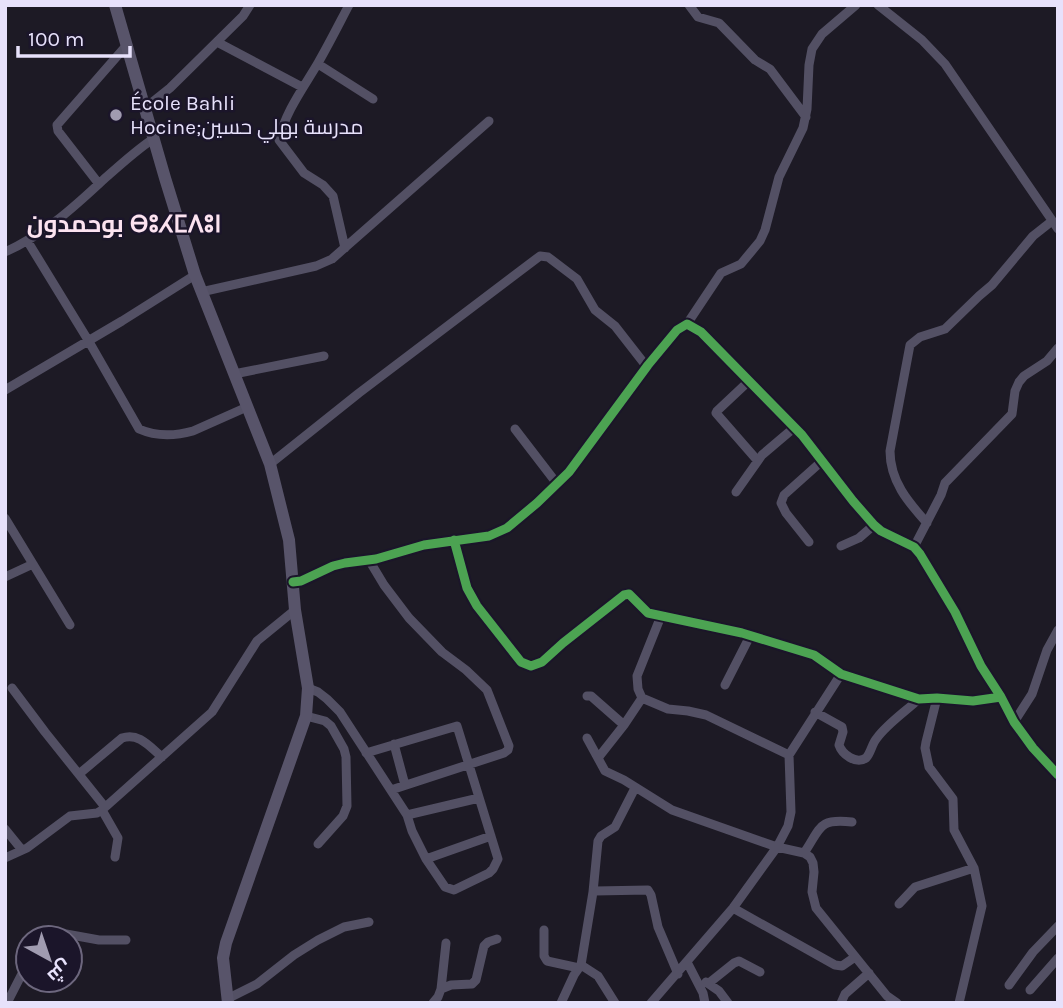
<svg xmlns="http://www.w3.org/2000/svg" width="1063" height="1008" font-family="Karla,Cairo,'Noto Sans Tifinagh',sans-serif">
<rect width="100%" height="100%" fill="#1d1a25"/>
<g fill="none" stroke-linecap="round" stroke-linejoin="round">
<!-- minor -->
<path stroke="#535064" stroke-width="9" d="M 689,5 L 698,17 L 719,23 L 755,60 L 770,69 L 806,117
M 878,5 L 922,40 L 945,64 L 1058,229
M 217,42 L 302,87
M 318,64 L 373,99
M 145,108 L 170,88 L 243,16 L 250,5
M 99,184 L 58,131 L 57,125 L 126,46
M 28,242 L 88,340 L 139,429 C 157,437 175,436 193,431 L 247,407
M 345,248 L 333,196 L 323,185 L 304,173 L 279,140 C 285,112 304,87 318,63 C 329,44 339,24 349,5
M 5,252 C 43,235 72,209 102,181 C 119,166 135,151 153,139
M 201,292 L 316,266 L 332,259 L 489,121
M 687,324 L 721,273 L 741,264 L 760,241 L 765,230 L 779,177 L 803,128 L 807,109 L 809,65 L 812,49 L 822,34 L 856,5
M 234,374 L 324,356
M 750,380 L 717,411 L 716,413 L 757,460
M 5,390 L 122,321 L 195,275
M 515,429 L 558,485
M 270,464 L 359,393 L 540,256 L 548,257 L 577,279 L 595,310 L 615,326 L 647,367
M 736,492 L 762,455 L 795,427
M 5,518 L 70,625
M 927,523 C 908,502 890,481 890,451 L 910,345 L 920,337 L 945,329 L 979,296 L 992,285 L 1033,236 L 1052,221
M 454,540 L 467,588 L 477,606 L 521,662 L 531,666 L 542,662 L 563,643 L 624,595 L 629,594 L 648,613 L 742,633 L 814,655 L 841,674 L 919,699 L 937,698 L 973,701 L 1001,697
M 809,542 L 786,513 L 781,503 L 784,495 L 822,461
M 841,546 L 859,538 L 874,525
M 914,547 L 941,495 L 945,483 L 1012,414 L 1015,391 L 1019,382 L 1024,376 L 1047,361 L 1058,348
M 369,560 L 384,585 L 409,618 L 442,652 L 466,670 L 487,690 L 509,746 L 508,750 L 504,753 L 391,790
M 5,577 L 33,564
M 725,685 L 750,636
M 12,688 L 45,732 L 105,807
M 308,688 L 318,692 L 327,699 L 340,712 L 407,815 L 412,831 L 426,859 L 445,887 L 454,890 L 489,873 L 493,869 L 498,859 L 457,726 L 366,753
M 587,696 L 591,696 L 624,725
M 642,698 L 668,709 L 688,711 L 706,715 L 789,755
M 937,698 L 926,742 L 925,748 L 929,767 L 953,799 L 954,830 L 974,868 L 982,906 L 959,1003
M 815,712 L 842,727 L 843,732 L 839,745 C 842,754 856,765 866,758 C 871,753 872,743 877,738 C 887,724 906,711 919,699
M 306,716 L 325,721 L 331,726 L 344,749 L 346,757 L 347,806 L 343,816 L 318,844
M 1014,722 L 1032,694 L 1047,650 L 1058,630
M 587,738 L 605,771 L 624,780 L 672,810 L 777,847 L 804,853 L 810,857 L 813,863 L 814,872 L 812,892 L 816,908 L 887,996 L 897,1003
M 394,744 L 405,785
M 598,758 L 624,725 L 642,698 L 638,689 L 637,676 L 661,616
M 79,774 L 122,738 C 139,732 150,747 162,757
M 102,810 L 118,838 L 115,857
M 407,815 L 479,798
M 5,829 L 22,850
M 804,853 C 821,828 818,818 852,822
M 5,858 L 27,848 L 70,816 L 97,813 L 102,810 L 212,712 L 257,641 L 295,610
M 426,859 L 491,836
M 593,892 L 595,891 L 648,890 L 651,895 L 658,927 L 678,974
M 899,904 L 915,887 L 974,868
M 733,908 L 835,965 L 842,966 L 855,957
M 544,930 L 544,956 L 547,961 L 579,968
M 54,938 L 66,934 L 99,940 L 126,940
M 687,962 L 703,993 L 705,1003
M 706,982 L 719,991 L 728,1003
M 709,983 L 734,963 L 739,961 L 760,972
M 1009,985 L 1033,952 L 1058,926
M 441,989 L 446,943
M 1030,990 L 1058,958
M 227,999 L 257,984 L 294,955 L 318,940 L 344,927 L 369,922
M 7,1003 L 28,962
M 433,1003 L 438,997 L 441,989 L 451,985 L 472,984 L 476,980 L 484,946 L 488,942 L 497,939
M 561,1003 L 574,975 L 581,965
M 615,1003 L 598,976 L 581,965 L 593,892 L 598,841 L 601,836 L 615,827 L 635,788
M 651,1003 L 733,908 L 777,847 L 788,826 L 791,812 L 789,755 L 841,674
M 841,1003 L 845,994 L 869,973"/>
<!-- tertiary -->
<path stroke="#535064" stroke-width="10" d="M 293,582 L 301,581 L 333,566 L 345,563 L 376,559 L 424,545 L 489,536 L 507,528 L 537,503 L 569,472 L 648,365 L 677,330 L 687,324 L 701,332 L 802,435 L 853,501 L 874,525 L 881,531 L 914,547 L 920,554 L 955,612 L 981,666 L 1001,697 L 1014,722 L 1033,748 L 1058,775"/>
<!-- secondary -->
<path stroke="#58546a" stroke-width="12" d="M 115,5 L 165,178 L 195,275 L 270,464 L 289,540 L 295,610 L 308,688 L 306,716 L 226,943 L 223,958 L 228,1003"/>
<!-- cycleway casing -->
<g stroke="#1b152a" stroke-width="13">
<path id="cycleway" d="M 454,540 L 467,588 L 477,606 L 521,662 L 531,666 L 542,662 L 563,643 L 624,595 L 629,594 L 648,613 L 742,633 L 814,655 L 841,674 L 919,699 L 937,698 L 973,701 L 1001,697
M 293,582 L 301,581 L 333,566 L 345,563 L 376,559 L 424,545 L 489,536 L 507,528 L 537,503 L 569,472 L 648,365 L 677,330 L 687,324 L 701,332 L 802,435 L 853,501 L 874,525 L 881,531 L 914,547 L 920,554 L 955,612 L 981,666 L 1001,697 L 1014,722 L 1033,748 L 1058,775"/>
</g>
<!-- cycleway -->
<use href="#cycleway" stroke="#4ca352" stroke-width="9"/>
</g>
<!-- markers -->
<circle fill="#a09bb0" stroke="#1b152a" stroke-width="2.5" cx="116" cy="115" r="7"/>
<g text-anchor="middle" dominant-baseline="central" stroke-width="5" stroke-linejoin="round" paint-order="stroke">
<!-- poi labels -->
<g font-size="21" fill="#e7e1fb" stroke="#1b152a" text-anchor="start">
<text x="130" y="103">École Bahli<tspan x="130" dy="24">Hocine;مدرسة بهلي حسين</tspan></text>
</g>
<!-- quarter labels -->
<g font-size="24" font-weight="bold" fill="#fce3f0" stroke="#1b152a">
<text x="124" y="224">بوحمدون ⴱⵓⵃⵎⴷⵓⵏ</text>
</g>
</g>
<!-- border -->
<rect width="1063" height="1008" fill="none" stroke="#e7e1fb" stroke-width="14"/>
<!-- north arrow -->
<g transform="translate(49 959) rotate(140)"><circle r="33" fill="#1b152a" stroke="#6d677e" stroke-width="2"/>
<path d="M0-5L12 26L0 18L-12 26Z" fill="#a09bb0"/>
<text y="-10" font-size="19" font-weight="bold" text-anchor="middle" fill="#e7e1fb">ش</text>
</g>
<!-- scale -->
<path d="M18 46v10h112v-10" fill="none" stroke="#e7e1fb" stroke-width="3.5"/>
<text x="28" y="46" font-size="21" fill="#e7e1fb" stroke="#1b152a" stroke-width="5" paint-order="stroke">100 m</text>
</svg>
